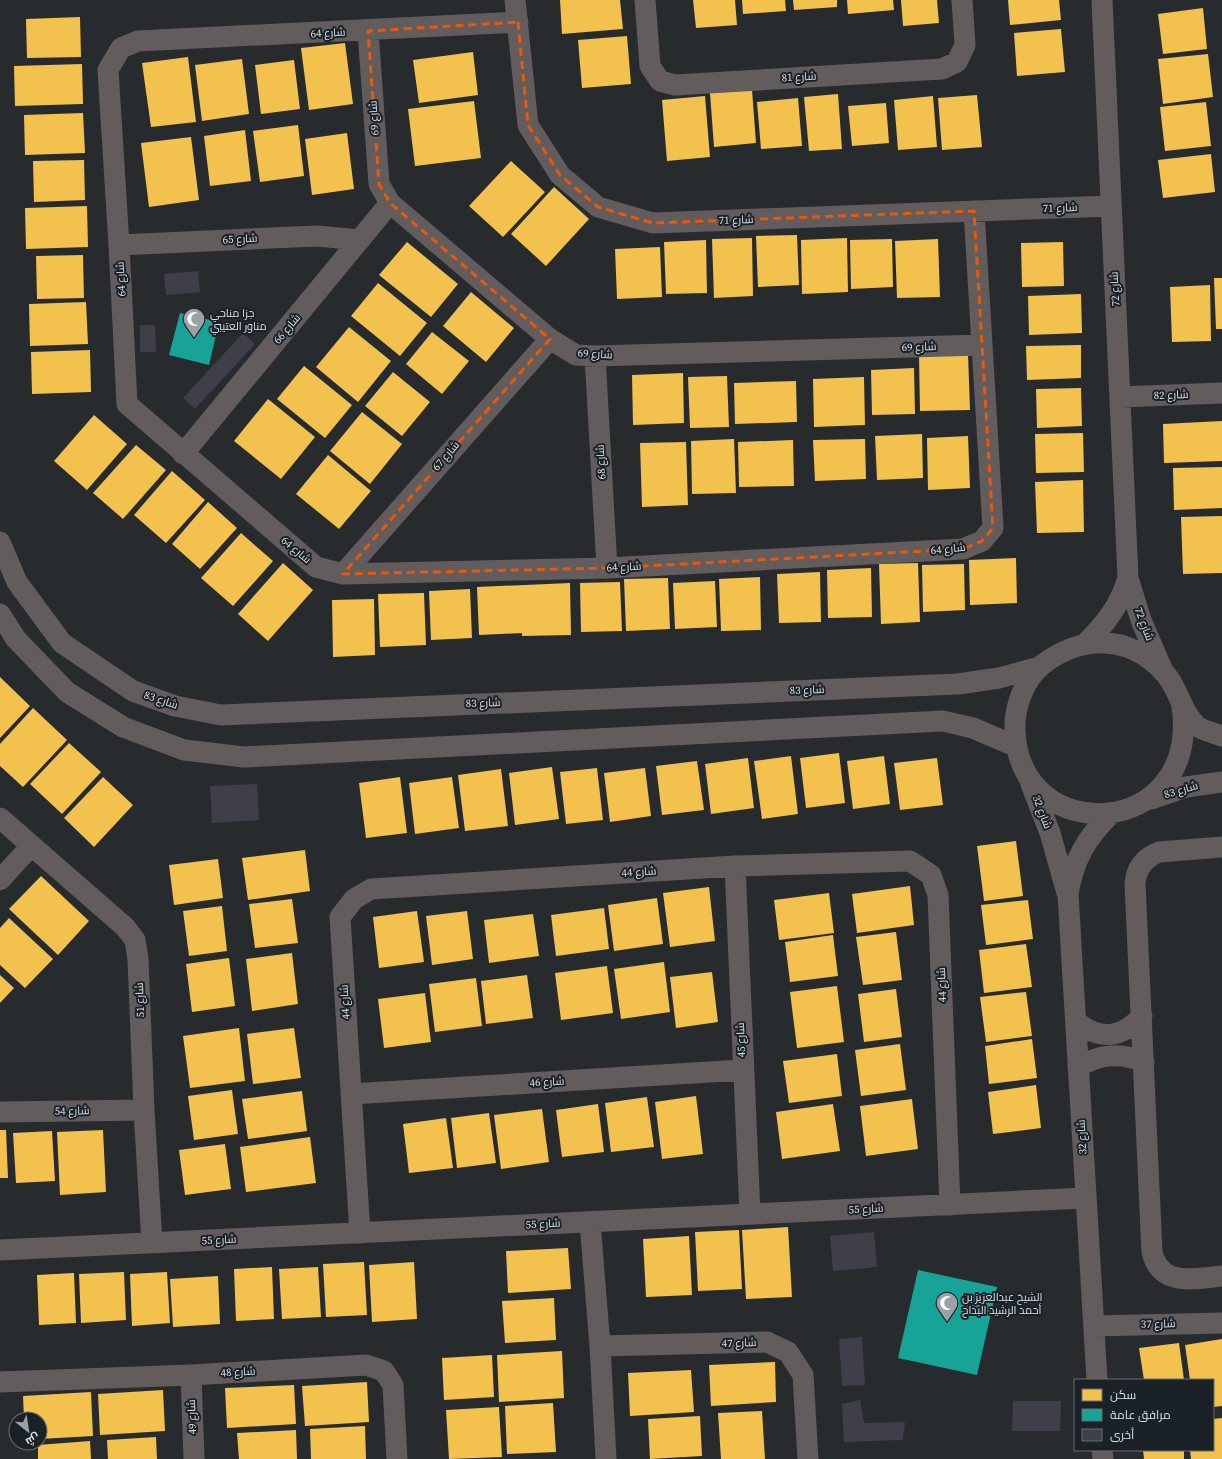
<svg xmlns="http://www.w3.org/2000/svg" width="1222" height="1459" font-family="'Source Serif 4',Cairo,serif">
<rect width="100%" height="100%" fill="#272b2e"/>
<!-- homes -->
<path fill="#f2c14e" d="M 560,0 L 620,0 L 623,29 L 562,34 Z
M 693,0 L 735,0 L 737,25 L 696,28 Z
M 742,0 L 785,0 L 786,11 L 743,14 Z
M 793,0 L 837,0 L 837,7 L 794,10 Z
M 847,0 L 893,0 L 894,10 L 848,14 Z
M 901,0 L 937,0 L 939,23 L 903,26 Z
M 1008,0 L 1059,0 L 1061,20 L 1010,25 Z
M 1203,8 L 1207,49 L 1163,54 L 1158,14 Z
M 80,17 L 81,57 L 27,58 L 26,19 Z
M 1061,29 L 1065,72 L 1017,76 L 1014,33 Z
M 627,36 L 631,84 L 582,88 L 578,40 Z
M 345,43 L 353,104 L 309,110 L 301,48 Z
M 473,52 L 478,95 L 419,103 L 413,60 Z
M 1208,54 L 1213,97 L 1163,104 L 1158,59 Z
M 188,57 L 196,122 L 151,127 L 142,63 Z
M 242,59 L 249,114 L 202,121 L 195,65 Z
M 294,60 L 300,109 L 261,114 L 255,65 Z
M 82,64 L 83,104 L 15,106 L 14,66 Z
M 752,90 L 756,143 L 714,147 L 710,93 Z
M 838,94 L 842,149 L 809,151 L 804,97 Z
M 977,95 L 982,147 L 942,150 L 938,98 Z
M 705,96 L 710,157 L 667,161 L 662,100 Z
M 933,96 L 937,147 L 898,150 L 894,100 Z
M 798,98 L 802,146 L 761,149 L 757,102 Z
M 474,101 L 481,158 L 415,166 L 408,109 Z
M 1206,102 L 1211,146 L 1165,151 L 1160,107 Z
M 886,103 L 889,143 L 852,146 L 848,106 Z
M 83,113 L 85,153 L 25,155 L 24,115 Z
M 298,125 L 304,176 L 260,182 L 253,131 Z
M 245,130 L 251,181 L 210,186 L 204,136 Z
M 347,133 L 354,189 L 312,195 L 305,139 Z
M 191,137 L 199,200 L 149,207 L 141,143 Z
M 1211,154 L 1215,192 L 1163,198 L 1158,160 Z
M 84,160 L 85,200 L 34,202 L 33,161 Z
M 511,161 L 545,192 L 503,237 L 469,206 Z
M 554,187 L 589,219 L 546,266 L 511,234 Z
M 87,206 L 88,247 L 26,249 L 25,208 Z
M 797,235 L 799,285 L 758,287 L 756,236 Z
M 752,238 L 753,296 L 714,298 L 712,239 Z
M 847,238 L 848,292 L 802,294 L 801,240 Z
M 892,239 L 893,287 L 851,289 L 850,240 Z
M 938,239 L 940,297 L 897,298 L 895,241 Z
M 706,240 L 707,293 L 666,294 L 664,242 Z
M 407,242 L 458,284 L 431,317 L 379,275 Z
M 1063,242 L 1064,286 L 1022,287 L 1021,243 Z
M 660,247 L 662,297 L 617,299 L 615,249 Z
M 83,255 L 84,298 L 37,299 L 36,256 Z
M 1214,278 L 1222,278 L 1222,329 L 1216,329 Z
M 378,283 L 427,323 L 400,356 L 351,316 Z
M 1210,285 L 1211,341 L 1172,342 L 1170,287 Z
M 471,292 L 514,328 L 486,362 L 443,326 Z
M 1081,294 L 1082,333 L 1029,335 L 1028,296 Z
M 86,302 L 88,344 L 30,346 L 29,304 Z
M 349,327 L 391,361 L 358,402 L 316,367 Z
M 432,332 L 469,361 L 442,394 L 406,364 Z
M 1081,345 L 1081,378 L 1027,380 L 1026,346 Z
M 90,350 L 91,392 L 32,394 L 31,352 Z
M 968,354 L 970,410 L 920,411 L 919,356 Z
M 304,366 L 352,405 L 325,438 L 277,399 Z
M 914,368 L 915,414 L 872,415 L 871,370 Z
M 393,372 L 430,402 L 402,436 L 365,406 Z
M 683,373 L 684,423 L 633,425 L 632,375 Z
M 727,376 L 729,427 L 690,428 L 688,377 Z
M 864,377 L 865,425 L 814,427 L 813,379 Z
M 796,381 L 797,422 L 735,424 L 734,383 Z
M 1081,388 L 1082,426 L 1037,428 L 1036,389 Z
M 268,399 L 315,437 L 281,479 L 234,441 Z
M 362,412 L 402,444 L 370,484 L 330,451 Z
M 94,415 L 127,444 L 87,490 L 54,461 Z
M 1222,421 L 1222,461 L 1164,463 L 1163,424 Z
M 1083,433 L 1084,472 L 1036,473 L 1035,434 Z
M 922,434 L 923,478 L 877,480 L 875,436 Z
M 968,436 L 970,488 L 928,490 L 927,438 Z
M 734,439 L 736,493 L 692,494 L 691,441 Z
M 865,439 L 866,479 L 815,481 L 813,440 Z
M 793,440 L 794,486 L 739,487 L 738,442 Z
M 686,442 L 688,505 L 642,507 L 640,443 Z
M 136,445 L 166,470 L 123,519 L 93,493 Z
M 328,455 L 371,491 L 339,529 L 296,494 Z
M 1222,467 L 1222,508 L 1174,510 L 1173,468 Z
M 172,471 L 205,500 L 166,543 L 134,515 Z
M 1083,480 L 1084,532 L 1037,533 L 1035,482 Z
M 208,502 L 237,528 L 200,569 L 172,544 Z
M 1222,516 L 1222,573 L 1183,574 L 1181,517 Z
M 241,533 L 273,561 L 233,606 L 201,578 Z
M 1016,558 L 1017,603 L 970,605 L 969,560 Z
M 283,563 L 313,590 L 268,641 L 238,614 Z
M 918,563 L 920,622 L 881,624 L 879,564 Z
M 964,564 L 965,610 L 923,612 L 922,565 Z
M 871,568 L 872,617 L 828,618 L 827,570 Z
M 820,572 L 821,622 L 779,623 L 777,574 Z
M 760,577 L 761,630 L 721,631 L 719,579 Z
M 668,578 L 670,629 L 626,631 L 624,579 Z
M 715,581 L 717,627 L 675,629 L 673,583 Z
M 620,582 L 622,631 L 581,632 L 580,583 Z
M 570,583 L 571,635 L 522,636 L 522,633 L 479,635 L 477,587 Z
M 470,589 L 472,638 L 431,640 L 429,591 Z
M 424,593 L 426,645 L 380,647 L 378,594 Z
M 374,599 L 375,655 L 333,657 L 332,600 Z
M 0,677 L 30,706 L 0,738 Z
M 33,708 L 67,740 L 23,787 L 0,766 L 0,744 Z
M 69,743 L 101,772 L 62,814 L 30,784 Z
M 839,753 L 845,803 L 806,808 L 800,758 Z
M 791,756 L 798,814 L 762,819 L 754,761 Z
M 884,756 L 890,804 L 853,809 L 847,761 Z
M 748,758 L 754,808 L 711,814 L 705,764 Z
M 937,758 L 943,805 L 900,810 L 894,763 Z
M 697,761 L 704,810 L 662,815 L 656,766 Z
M 552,767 L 559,819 L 515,825 L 509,773 Z
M 597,768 L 603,820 L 566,824 L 560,772 Z
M 645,768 L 651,816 L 610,822 L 604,773 Z
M 501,769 L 508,826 L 465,831 L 458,775 Z
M 103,777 L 133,805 L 94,847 L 64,818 Z
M 400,777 L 407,833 L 366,838 L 359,783 Z
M 452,777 L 459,828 L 415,834 L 409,783 Z
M 1016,841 L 1023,896 L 984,901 L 977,846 Z
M 305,850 L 310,891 L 248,900 L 242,858 Z
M 218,859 L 223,898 L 174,905 L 169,865 Z
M 41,876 L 89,921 L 58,955 L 9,909 Z
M 910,886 L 914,925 L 857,933 L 852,894 Z
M 709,887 L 715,941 L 670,947 L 663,893 Z
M 829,893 L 834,933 L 779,940 L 774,900 Z
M 657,898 L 663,944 L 614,951 L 608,905 Z
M 292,899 L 298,943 L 255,948 L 249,904 Z
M 1028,900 L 1033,939 L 986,945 L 981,905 Z
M 222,906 L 227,951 L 189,956 L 183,911 Z
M 604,908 L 609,949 L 556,956 L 551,915 Z
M 417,911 L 424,962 L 379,968 L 373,917 Z
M 467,911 L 473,959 L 432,965 L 426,916 Z
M 533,914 L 539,956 L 489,963 L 484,920 Z
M 9,918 L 53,959 L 25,988 L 0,965 L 0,928 Z
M 896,932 L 902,980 L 863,985 L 856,937 Z
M 833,935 L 838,976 L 790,982 L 785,942 Z
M 1026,944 L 1032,987 L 984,993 L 979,950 Z
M 292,953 L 298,1004 L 252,1011 L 246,959 Z
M 229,958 L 235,1006 L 192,1012 L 186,964 Z
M 664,962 L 670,1012 L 621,1019 L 614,969 Z
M 607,966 L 613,1013 L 561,1020 L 555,973 Z
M 712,972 L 718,1022 L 676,1028 L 670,977 Z
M 0,975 L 14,988 L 0,1003 Z
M 527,975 L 533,1018 L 486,1024 L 481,981 Z
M 476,978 L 482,1026 L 435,1032 L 429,984 Z
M 837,986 L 844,1042 L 797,1048 L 790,992 Z
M 896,989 L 902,1037 L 864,1042 L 858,994 Z
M 1026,992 L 1032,1036 L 986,1042 L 980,997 Z
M 425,993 L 431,1042 L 384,1048 L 378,999 Z
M 239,1028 L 245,1081 L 190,1088 L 183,1036 Z
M 294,1028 L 301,1078 L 253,1084 L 247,1034 Z
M 1032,1039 L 1037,1078 L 989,1084 L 985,1046 Z
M 900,1044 L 906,1090 L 861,1096 L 855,1050 Z
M 837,1054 L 842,1096 L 789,1103 L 783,1061 Z
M 1036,1085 L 1041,1128 L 993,1134 L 988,1092 Z
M 232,1090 L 238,1134 L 194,1140 L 188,1096 Z
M 302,1091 L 307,1131 L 248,1139 L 242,1099 Z
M 696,1096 L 703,1154 L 662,1159 L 655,1102 Z
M 647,1097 L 654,1147 L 611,1152 L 605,1103 Z
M 912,1099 L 918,1149 L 866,1156 L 860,1106 Z
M 598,1104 L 604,1152 L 562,1157 L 556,1110 Z
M 833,1104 L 840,1151 L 782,1159 L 776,1112 Z
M 542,1109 L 549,1162 L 501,1169 L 494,1115 Z
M 489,1113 L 496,1163 L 457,1168 L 451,1118 Z
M 446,1118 L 453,1168 L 409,1173 L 403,1124 Z
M 0,1130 L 6,1130 L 8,1178 L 0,1178 Z
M 103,1130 L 106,1192 L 60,1195 L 57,1132 Z
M 52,1131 L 55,1181 L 16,1183 L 13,1133 Z
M 310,1137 L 316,1183 L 246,1192 L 240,1147 Z
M 225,1144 L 231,1189 L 185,1195 L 179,1150 Z
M 788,1227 L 792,1297 L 746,1299 L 742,1230 Z
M 739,1230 L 742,1289 L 698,1291 L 695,1232 Z
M 689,1236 L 692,1295 L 646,1297 L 643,1239 Z
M 568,1248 L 571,1289 L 508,1293 L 506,1251 Z
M 364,1262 L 367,1315 L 326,1317 L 323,1264 Z
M 414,1262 L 417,1319 L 372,1322 L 369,1265 Z
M 272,1267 L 274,1319 L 236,1321 L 234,1269 Z
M 318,1267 L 321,1317 L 282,1319 L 279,1269 Z
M 124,1272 L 126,1320 L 81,1323 L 79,1274 Z
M 167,1272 L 170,1323 L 132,1326 L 130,1274 Z
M 74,1273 L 76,1323 L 39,1325 L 37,1275 Z
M 218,1276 L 220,1324 L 173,1327 L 170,1279 Z
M 554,1298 L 556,1340 L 505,1343 L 502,1301 Z
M 1222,1339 L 1222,1406 L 1213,1407 L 1213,1380 L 1190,1380 L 1185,1345 Z
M 1179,1343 L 1184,1380 L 1144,1380 L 1139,1348 Z
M 562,1351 L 564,1398 L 499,1402 L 497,1355 Z
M 492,1355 L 494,1397 L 444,1400 L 442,1358 Z
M 775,1362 L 776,1402 L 711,1406 L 709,1365 Z
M 691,1370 L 694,1412 L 630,1416 L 628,1373 Z
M 367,1382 L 369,1422 L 305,1426 L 302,1386 Z
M 294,1385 L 296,1424 L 227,1428 L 225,1388 Z
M 163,1390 L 165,1431 L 100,1435 L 98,1394 Z
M 91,1392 L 93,1436 L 40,1439 L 40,1419 L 24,1419 L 23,1396 Z
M 553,1403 L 556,1452 L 507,1454 L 505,1406 Z
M 499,1407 L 502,1457 L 449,1459 L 446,1410 Z
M 762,1411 L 765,1459 L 721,1459 L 718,1413 Z
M 700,1416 L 702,1456 L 650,1459 L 648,1419 Z
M 1222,1418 L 1222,1459 L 1191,1459 L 1190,1450 L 1213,1450 L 1213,1419 Z
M 365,1426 L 366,1459 L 311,1459 L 310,1429 Z
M 296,1430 L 297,1459 L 239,1459 L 237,1433 Z
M 156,1437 L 157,1459 L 108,1459 L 107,1440 Z
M 90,1441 L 91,1459 L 38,1459 L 38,1445 Z
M 1143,1450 L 1184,1450 L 1184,1459 L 1144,1459 Z"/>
<!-- public -->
<path fill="#17a398" d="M 180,313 L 219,322 L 209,365 L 169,355 Z
M 918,1270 L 997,1287 L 977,1375 L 898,1358 Z"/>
<!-- building -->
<path fill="#3e3f48" d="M 198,271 L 200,292 L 166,295 L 164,274 Z
M 140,325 L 155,325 L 156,352 L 140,352 Z
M 243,333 L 255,344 L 195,409 L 183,398 Z
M 257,784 L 259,820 L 212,823 L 210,786 Z
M 874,1232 L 877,1267 L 833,1271 L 830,1236 Z
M 862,1337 L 865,1385 L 842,1386 L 839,1339 Z
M 860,1400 L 864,1423 L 905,1422 L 903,1440 L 844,1442 L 842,1404 Z
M 1013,1401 L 1061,1401 L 1060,1431 L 1012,1431 Z"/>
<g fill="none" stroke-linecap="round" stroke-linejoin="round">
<!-- minor -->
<path stroke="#635c5d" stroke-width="21" d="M 515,0 L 528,125 L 535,136 L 560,175 L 598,207 L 653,223 L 1111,206
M 645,0 L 650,66 L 660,81 L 675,85 L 942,69 L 957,62 L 965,45 L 962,0
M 1102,0 L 1128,578 L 1141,620 L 1162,669
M 518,22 L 138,41 L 121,48 L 108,70 L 119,245 L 127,404 L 316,567 L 343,574 L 607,568 L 963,549 L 982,541 L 993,528 L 974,211
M 368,31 L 379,184 L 390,203 L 550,339 L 576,355 L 595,356 L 982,345
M 119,245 L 317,236 L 360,240
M 595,356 L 607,568
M 1120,397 L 1222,393
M 183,454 L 390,203
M 0,542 L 17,582 L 62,643 L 133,691 L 175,706 L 221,715 L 958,684 L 999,678 L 1039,667
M 343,574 L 550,339
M 0,614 L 16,639 L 67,692 L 123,727 L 184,750 L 244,757 L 943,721 L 973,728 L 1015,746
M 1085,644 C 1106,623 1119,607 1128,578
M 1182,706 C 1201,840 1019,850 1015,730 C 1014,707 1024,680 1042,665 C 1066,646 1096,637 1127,647 C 1146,654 1165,669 1174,687 C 1181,700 1185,716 1197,726 C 1203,731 1215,733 1222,736
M 1031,784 L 1050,833 L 1067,893
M 1151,799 L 1186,787 L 1222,782
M 0,818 L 125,927 L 135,940 L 138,959 L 144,1110 L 152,1243
M 1222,847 L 1159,852 C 1144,858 1136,869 1135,884 L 1152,1252 C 1160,1287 1194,1279 1222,1276
M 735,866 L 750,1214
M 0,880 L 31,846
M 1077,1022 C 1100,1041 1122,1038 1142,1016
M 1078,1067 C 1100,1054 1120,1052 1144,1062
M 351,1094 L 742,1070
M 0,1112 L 144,1110
M 590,1222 L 600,1346 L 606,1459
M 360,1233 L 340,917 L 354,899 L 371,889 L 735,866 L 910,861 L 931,875 L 938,895 L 950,1205
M 0,1250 L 1085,1198
M 1094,1326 L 1222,1323
M 600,1346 L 767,1342 L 788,1352 L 803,1375 L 808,1459
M 191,1375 L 194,1459
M 1097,1380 L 1068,894 C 1073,861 1087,836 1112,813
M 0,1382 L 191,1375 L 366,1365 L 384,1371 L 393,1385 L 397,1459
M 1102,1450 L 1103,1459"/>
</g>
<!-- marked area -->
<path fill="none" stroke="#e8590c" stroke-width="3" stroke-dasharray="8 5" stroke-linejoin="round" d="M 518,22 L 528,125 L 560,175 L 598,207 L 653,223 L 974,211 L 993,528 L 982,541 L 963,549 L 607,568 L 343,574 L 550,339 L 390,203 L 379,184 L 368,31 Z"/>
<!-- icons -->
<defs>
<g id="mosque-pin" transform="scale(1.15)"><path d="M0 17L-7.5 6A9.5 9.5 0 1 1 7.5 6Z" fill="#9da1a5" stroke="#1a2127"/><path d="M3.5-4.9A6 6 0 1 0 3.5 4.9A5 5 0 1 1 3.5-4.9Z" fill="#fff"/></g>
</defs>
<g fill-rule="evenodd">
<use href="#mosque-pin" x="194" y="319"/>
<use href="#mosque-pin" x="947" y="1303"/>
</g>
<g text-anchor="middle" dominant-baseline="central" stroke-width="4" stroke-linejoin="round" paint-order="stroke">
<!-- street labels -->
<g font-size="11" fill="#dce1e5" stroke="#1a2127">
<text transform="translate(328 33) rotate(-3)">شارع 64</text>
<text transform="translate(799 77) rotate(-3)">شارع 81</text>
<text transform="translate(374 118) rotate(-94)">شارع 69</text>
<text transform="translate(1060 208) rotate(-2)">شارع 71</text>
<text transform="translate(736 220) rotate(-2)">شارع 71</text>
<text transform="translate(240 239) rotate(-3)">شارع 65</text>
<text transform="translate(121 279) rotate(-93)">شارع 64</text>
<text transform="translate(1115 289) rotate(-93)">شارع 72</text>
<text transform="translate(287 329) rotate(-50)">شارع 66</text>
<text transform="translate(919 347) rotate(-2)">شارع 69</text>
<text transform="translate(595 354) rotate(3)">شارع 69</text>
<text transform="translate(1171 395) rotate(-2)">شارع 82</text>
<text transform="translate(446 456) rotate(-49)">شارع 67</text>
<text transform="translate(601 462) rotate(-93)">شارع 68</text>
<text transform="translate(948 549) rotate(-6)">شارع 64</text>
<text transform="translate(296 550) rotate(40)">شارع 64</text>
<text transform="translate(624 567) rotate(-3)">شارع 64</text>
<text transform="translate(1144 624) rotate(69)">شارع 72</text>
<text transform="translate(807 690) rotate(-2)">شارع 83</text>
<text transform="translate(161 700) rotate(19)">شارع 83</text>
<text transform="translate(483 703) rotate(-2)">شارع 83</text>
<text transform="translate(1181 790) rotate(-16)">شارع 83</text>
<text transform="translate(1042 812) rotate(69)">شارع 32</text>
<text transform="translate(639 872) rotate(-4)">شارع 44</text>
<text transform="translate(942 985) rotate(-92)">شارع 44</text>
<text transform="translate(140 1000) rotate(-92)">شارع 51</text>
<text transform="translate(345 1002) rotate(-93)">شارع 44</text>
<text transform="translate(741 1040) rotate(-92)">شارع 45</text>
<text transform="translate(547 1082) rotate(-3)">شارع 46</text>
<text transform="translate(72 1111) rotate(-1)">شارع 54</text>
<text transform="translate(1082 1137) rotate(-93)">شارع 32</text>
<text transform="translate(866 1209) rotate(-3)">شارع 55</text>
<text transform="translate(543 1224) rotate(-3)">شارع 55</text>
<text transform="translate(219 1240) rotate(-3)">شارع 55</text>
<text transform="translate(1158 1324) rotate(-1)">شارع 37</text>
<text transform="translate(739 1343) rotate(-2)">شارع 47</text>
<text transform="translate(238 1372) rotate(-3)">شارع 48</text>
<text transform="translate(192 1417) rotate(-92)">شارع 49</text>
</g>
<!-- poi labels -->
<g font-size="11" fill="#dce1e5" stroke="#1a2127" text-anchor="start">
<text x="210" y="313">جزا مناحي<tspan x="210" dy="13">مناور العتيبي</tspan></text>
<text x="962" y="1297">الشيخ عبدالعزيز بن<tspan x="962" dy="13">أحمد الرشيد البداح</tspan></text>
</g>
</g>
<!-- legend -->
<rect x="1074" y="1379" width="140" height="72" fill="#1a2127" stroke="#686e73"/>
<rect x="1082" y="1389" width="20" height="12" fill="#f2c14e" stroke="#686e73"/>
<text x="1110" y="1399" font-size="12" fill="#dce1e5">سكن</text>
<rect x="1082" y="1409" width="20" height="12" fill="#17a398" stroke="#686e73"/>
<text x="1110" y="1419" font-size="12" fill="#dce1e5">مرافق عامة</text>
<rect x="1082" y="1429" width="20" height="12" fill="#3e3f48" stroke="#686e73"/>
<text x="1110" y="1439" font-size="12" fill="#dce1e5">أخرى</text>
<!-- north arrow -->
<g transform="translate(28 1431) rotate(150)"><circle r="19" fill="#1a2127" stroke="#686e73"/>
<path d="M0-3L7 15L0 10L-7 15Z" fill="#9da1a5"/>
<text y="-6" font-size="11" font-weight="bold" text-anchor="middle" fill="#dce1e5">ش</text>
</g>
</svg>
